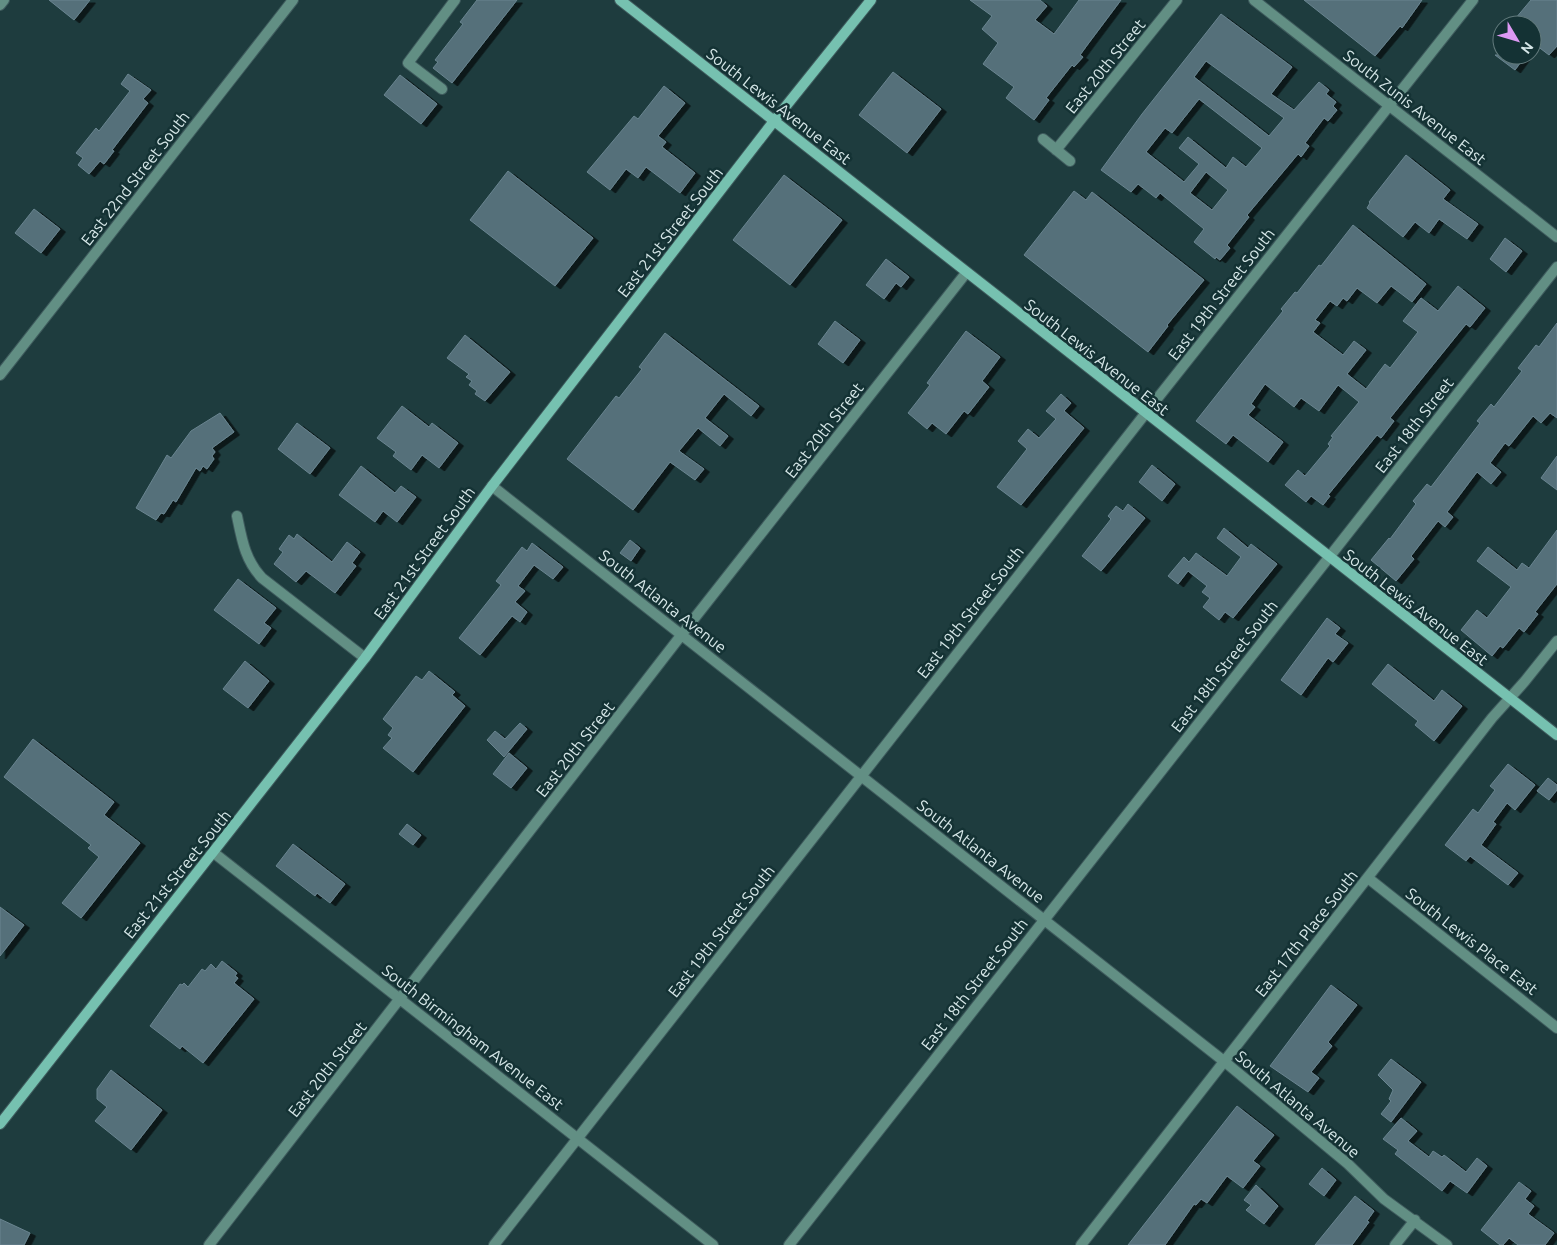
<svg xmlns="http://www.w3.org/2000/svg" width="1557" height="1245" font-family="Ubuntu,sans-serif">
<defs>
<filter id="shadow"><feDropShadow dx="5.5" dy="3" stdDeviation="0" flood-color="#0009"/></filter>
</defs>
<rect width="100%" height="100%" fill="#1e3c3e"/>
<!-- building -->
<path fill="#546f7a" stroke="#6a8590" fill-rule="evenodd" filter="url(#shadow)" d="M 49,0 L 90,0 L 74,20 Z
M 477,0 L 517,0 L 452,83 L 433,68 L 438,62 L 435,60 L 463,24 L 460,22 Z
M 970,0 L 1040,0 L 1047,6 L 1035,20 L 1054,34 L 1079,0 L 1121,0 L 1088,44 L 1080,55 L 1083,57 L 1074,67 L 1072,65 L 1046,98 L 1049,100 L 1034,120 L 1006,98 L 1014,87 L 983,64 L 998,43 L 982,29 L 992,16 Z
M 1304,0 L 1422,0 L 1402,28 L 1400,26 L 1375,56 Z
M 1531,0 L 1557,0 L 1557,46 L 1549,55 L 1532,42 L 1532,25 L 1510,25 Z
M 1221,14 L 1292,67 L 1271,94 L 1294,110 L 1319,82 L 1329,90 L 1326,94 L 1336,102 L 1333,106 L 1337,110 L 1328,121 L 1324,118 L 1305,143 L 1309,146 L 1301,157 L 1298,154 L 1247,215 L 1249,217 L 1227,245 L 1230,248 L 1220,260 L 1216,257 L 1215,259 L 1194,242 L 1204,229 L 1160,193 L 1156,198 L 1138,184 L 1131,192 L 1101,170 L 1142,114 ZM 1206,61 L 1284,118 L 1269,136 L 1194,77 ZM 1199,99 L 1262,148 L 1246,167 L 1233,157 L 1226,168 L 1188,137 L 1179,148 L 1199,164 L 1184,182 L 1146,152 L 1165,128 L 1172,133 ZM 1206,172 L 1228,190 L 1212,210 L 1190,193 Z
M 1495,55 L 1526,55 L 1515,70 Z
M 893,72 L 941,109 L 907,153 L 859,115 Z
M 128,74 L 151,90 L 143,99 L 148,103 L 112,150 L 114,151 L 104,164 L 100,161 L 89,174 L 78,165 L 83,158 L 76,153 L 96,128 L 99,131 L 130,91 L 121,84 Z
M 400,75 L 437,104 L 421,124 L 384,95 Z
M 664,86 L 685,103 L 658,136 L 666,142 L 662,147 L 695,173 L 680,193 L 646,167 L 638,178 L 626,169 L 610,190 L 587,172 L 634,116 L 638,119 Z
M 1406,155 L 1450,190 L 1443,199 L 1478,224 L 1467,239 L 1439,219 L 1429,233 L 1415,222 L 1403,237 L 1367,208 L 1370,203 L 1369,202 Z
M 508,171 L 593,238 L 555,286 L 470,220 Z
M 784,175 L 842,220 L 790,285 L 733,240 Z
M 1074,191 L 1086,200 L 1092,192 L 1204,280 L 1167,325 L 1168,326 L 1148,352 L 1024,255 Z
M 34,209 L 60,229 L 41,253 L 15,233 Z
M 1353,225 L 1426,284 L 1412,302 L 1391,286 L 1377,303 L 1357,288 L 1347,301 L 1343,298 L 1337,306 L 1330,301 L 1315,320 L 1320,323 L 1313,332 L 1343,355 L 1354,341 L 1366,350 L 1347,374 L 1366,389 L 1385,364 L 1390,368 L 1418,332 L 1403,321 L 1421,298 L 1438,311 L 1458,286 L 1485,308 L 1470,327 L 1466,324 L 1390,418 L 1394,421 L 1381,438 L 1377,435 L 1328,495 L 1330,496 L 1323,505 L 1311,496 L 1306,502 L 1285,485 L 1298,470 L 1305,476 L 1330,446 L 1328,444 L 1333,437 L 1331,436 L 1359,402 L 1338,385 L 1319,411 L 1301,398 L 1294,407 L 1265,384 L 1251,404 L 1255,407 L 1248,415 L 1283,442 L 1268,462 L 1233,435 L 1226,444 L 1196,421 L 1283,311 L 1281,309 L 1295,292 L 1297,293 L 1319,265 L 1321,266 Z
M 1505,238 L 1522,251 L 1506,272 L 1490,259 Z
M 886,259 L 909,277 L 901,287 L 896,283 L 884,299 L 866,285 Z
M 835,321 L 860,340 L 843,363 L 818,344 Z
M 1557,323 L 1557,418 L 1550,413 L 1541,423 L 1533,416 L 1509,446 L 1505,443 L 1490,463 L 1501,472 L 1491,484 L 1477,472 L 1447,512 L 1453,517 L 1445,527 L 1438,521 L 1411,556 L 1414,559 L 1396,581 L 1371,560 L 1389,538 L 1390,539 L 1416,504 L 1413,501 L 1427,484 L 1431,487 L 1480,423 L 1477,421 L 1491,404 L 1494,407 L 1522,371 L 1518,368 L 1536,345 L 1539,347 Z
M 966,331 L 1000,357 L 982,381 L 989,387 L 968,414 L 964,411 L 946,434 L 932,423 L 927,429 L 908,413 L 930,385 L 927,383 Z
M 665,333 L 759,406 L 751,416 L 724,394 L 705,418 L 728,436 L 720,446 L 698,428 L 679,451 L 704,469 L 695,480 L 670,462 L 633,510 L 567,459 L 616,396 L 619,398 L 642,369 L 639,367 Z
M 465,335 L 510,372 L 485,401 L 475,394 L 477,391 L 469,385 L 472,381 L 466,377 L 469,374 L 447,358 Z
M 1061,394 L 1071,403 L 1064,411 L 1084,428 L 1021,505 L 997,487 L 1027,449 L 1018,441 L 1028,429 L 1039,438 L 1056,419 L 1046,411 Z
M 402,406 L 429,427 L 432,423 L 458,443 L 439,468 L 422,455 L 411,470 L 393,456 L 396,452 L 377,438 Z
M 220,413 L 234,432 L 212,448 L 215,452 L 212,456 L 214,459 L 207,469 L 203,466 L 200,471 L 196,468 L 176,502 L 173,500 L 164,514 L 161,513 L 156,520 L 136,508 L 167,455 L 171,458 L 191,431 Z
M 297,423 L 330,448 L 310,474 L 278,449 Z
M 1557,456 L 1557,490 L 1541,478 Z
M 1152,465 L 1175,484 L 1162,501 L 1139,482 Z
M 361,466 L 395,493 L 401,486 L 416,497 L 397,522 L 383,511 L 375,522 L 339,495 Z
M 1128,504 L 1145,518 L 1101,571 L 1082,556 L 1111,519 L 1108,516 L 1116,506 L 1123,511 Z
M 1224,528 L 1248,548 L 1251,544 L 1277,564 L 1233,618 L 1225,612 L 1219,620 L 1203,607 L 1210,598 L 1202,592 L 1207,586 L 1188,571 L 1178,584 L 1168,576 L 1184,557 L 1189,562 L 1196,553 L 1227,576 L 1241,557 L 1217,538 Z
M 1557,530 L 1557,584 L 1535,612 L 1538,614 L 1524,632 L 1519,628 L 1503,648 L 1500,646 L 1492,656 L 1461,630 L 1477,610 L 1487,618 L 1511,587 L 1477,561 L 1488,547 L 1517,570 L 1522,563 L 1529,568 Z
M 297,534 L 332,562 L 347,542 L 360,552 L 352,563 L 356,566 L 335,593 L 306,571 L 296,582 L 274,564 L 283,552 L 279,549 L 289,535 L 294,539 Z
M 630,540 L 640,548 L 631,561 L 620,553 Z
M 532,543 L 563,567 L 553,579 L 534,565 L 518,586 L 525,591 L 515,602 L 527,612 L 520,622 L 512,616 L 480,655 L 459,638 L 501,585 L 496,581 L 522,547 L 527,551 Z
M 238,579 L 276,608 L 264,623 L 271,628 L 259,644 L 214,610 Z
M 1327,618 L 1340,628 L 1335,634 L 1348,643 L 1333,662 L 1328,658 L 1301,695 L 1281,680 Z
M 245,661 L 269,681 L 248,708 L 223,689 Z
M 1388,664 L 1434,701 L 1442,690 L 1462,706 L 1434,741 L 1415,725 L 1418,721 L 1372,684 Z
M 429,671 L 455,692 L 452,695 L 465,706 L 413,772 L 383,748 L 392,738 L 388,735 L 393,728 L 383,719 L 416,676 L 422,680 Z
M 520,723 L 527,729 L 504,757 L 487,740 L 495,731 L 505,739 Z
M 33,739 L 114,802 L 104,815 L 140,843 L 81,918 L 62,903 L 99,857 L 88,848 L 91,845 L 4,777 Z
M 509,753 L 527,768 L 511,788 L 493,774 Z
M 1508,764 L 1535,785 L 1515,810 L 1507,803 L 1493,822 L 1496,824 L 1481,845 L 1518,873 L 1508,885 L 1470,856 L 1466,861 L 1445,845 L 1473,809 L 1478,813 L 1495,790 L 1490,786 Z
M 1548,778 L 1557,785 L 1557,790 L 1549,800 L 1537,791 Z
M 407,824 L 421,835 L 413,845 L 399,834 Z
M 293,844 L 345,884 L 330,903 L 317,893 L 315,896 L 276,866 Z
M 0,907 L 24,925 L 0,956 Z
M 222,961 L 237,973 L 235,976 L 238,978 L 234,983 L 254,999 L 203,1063 L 182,1046 L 180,1049 L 150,1026 L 180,984 L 182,985 L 184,983 L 188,987 L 202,969 L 205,971 L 211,964 L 216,969 Z
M 1331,985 L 1357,1005 L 1328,1042 L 1332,1046 L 1311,1072 L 1319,1078 L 1308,1092 L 1270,1066 Z
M 1391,1059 L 1421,1082 L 1391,1122 L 1381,1114 L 1391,1101 L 1389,1099 L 1393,1090 L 1378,1075 Z
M 111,1070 L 162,1110 L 131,1150 L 95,1121 L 107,1107 L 97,1099 L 97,1089 Z
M 1237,1106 L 1274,1135 L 1253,1161 L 1260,1166 L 1243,1188 L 1227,1176 L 1207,1203 L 1201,1199 L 1196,1205 L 1194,1204 L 1165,1245 L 1128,1245 Z
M 1401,1118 L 1417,1131 L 1408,1141 L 1429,1157 L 1433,1151 L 1442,1157 L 1444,1155 L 1466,1172 L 1477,1158 L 1487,1166 L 1467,1193 L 1450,1181 L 1442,1191 L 1395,1154 L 1398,1150 L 1383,1139 Z
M 1322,1168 L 1336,1180 L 1324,1196 L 1309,1184 Z
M 1519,1182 L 1531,1191 L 1525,1199 L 1534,1206 L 1528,1214 L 1554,1233 L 1545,1245 L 1518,1245 L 1509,1238 L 1503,1245 L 1500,1245 L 1481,1230 Z
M 1256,1185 L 1278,1206 L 1264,1224 L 1246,1210 L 1251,1205 L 1244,1200 Z
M 1355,1196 L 1374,1211 L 1367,1221 L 1369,1222 L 1352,1245 L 1315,1245 Z
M 0,1219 L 30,1233 L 24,1245 L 0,1245 Z"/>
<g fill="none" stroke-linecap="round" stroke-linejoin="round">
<!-- street casing -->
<g stroke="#3f5b5d" stroke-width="12">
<path id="street" d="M 1254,0 L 1557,237
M 0,5 L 4,0
M 442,89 L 408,63 L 455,0
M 1043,139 L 1070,161
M 1056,150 L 1177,0
M 0,375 L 293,0
M 492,486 L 1225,1062 L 1348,1164 L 1384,1199 L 1447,1245
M 237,516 C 242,540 245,560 262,578 L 365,658
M 214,853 L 713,1245
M 1368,878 L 1557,1028
M 209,1245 L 693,620 L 966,273
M 494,1245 L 1145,414 L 1473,0
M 789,1245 L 1557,267
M 1081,1245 L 1492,718 L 1525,681 L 1557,641
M 1395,1245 L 1415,1220"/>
</g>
<!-- secondary casing -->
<g stroke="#3f5b5d" stroke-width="12">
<path id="secondary" d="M 620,0 L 1557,735
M 0,1124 L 365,658 L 492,486 L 774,121 L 871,0"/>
</g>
<!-- street -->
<use href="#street" stroke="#628f84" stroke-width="10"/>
<!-- secondary -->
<use href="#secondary" stroke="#76c1b0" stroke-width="10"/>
</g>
<g text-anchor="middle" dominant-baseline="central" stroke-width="5" stroke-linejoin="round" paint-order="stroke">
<!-- street labels -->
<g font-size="16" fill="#d6e7e8" stroke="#143234">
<text transform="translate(1105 66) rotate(-51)">East 20th Street</text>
<text transform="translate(779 106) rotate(38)">South Lewis Avenue East</text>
<text transform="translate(1415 107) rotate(38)">South Zunis Avenue East</text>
<text transform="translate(135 178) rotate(-52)">East 22nd Street South</text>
<text transform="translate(670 232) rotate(-52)">East 21st Street South</text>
<text transform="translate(1221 294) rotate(-52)">East 19th Street South</text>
<text transform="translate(1097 357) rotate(38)">South Lewis Avenue East</text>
<text transform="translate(1414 425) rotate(-52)">East 18th Street</text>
<text transform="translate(824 430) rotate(-52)">East 20th Street</text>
<text transform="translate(424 553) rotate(-54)">East 21st Street South</text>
<text transform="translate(663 601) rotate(38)">South Atlanta Avenue</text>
<text transform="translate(1416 607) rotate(38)">South Lewis Avenue East</text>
<text transform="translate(970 612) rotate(-52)">East 19th Street South</text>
<text transform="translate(1224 666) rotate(-52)">East 18th Street South</text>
<text transform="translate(575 749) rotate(-52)">East 20th Street</text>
<text transform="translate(981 851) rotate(38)">South Atlanta Avenue</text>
<text transform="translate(177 874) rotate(-51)">East 21st Street South</text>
<text transform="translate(721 931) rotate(-52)">East 19th Street South</text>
<text transform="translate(1306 933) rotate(-52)">East 17th Place South</text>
<text transform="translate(1472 941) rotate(38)">South Lewis Place East</text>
<text transform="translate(974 984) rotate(-52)">East 18th Street South</text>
<text transform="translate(473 1037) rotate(38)">South Birmingham Avenue East</text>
<text transform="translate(327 1069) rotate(-52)">East 20th Street</text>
<text transform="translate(1298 1104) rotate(40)">South Atlanta Avenue</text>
</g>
</g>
<!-- north arrow -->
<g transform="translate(1517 40) rotate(128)"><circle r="24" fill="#143234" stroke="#627a7c"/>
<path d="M0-4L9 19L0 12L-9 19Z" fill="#dd99f3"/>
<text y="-8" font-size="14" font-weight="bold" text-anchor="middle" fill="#d6e7e8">N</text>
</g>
</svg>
